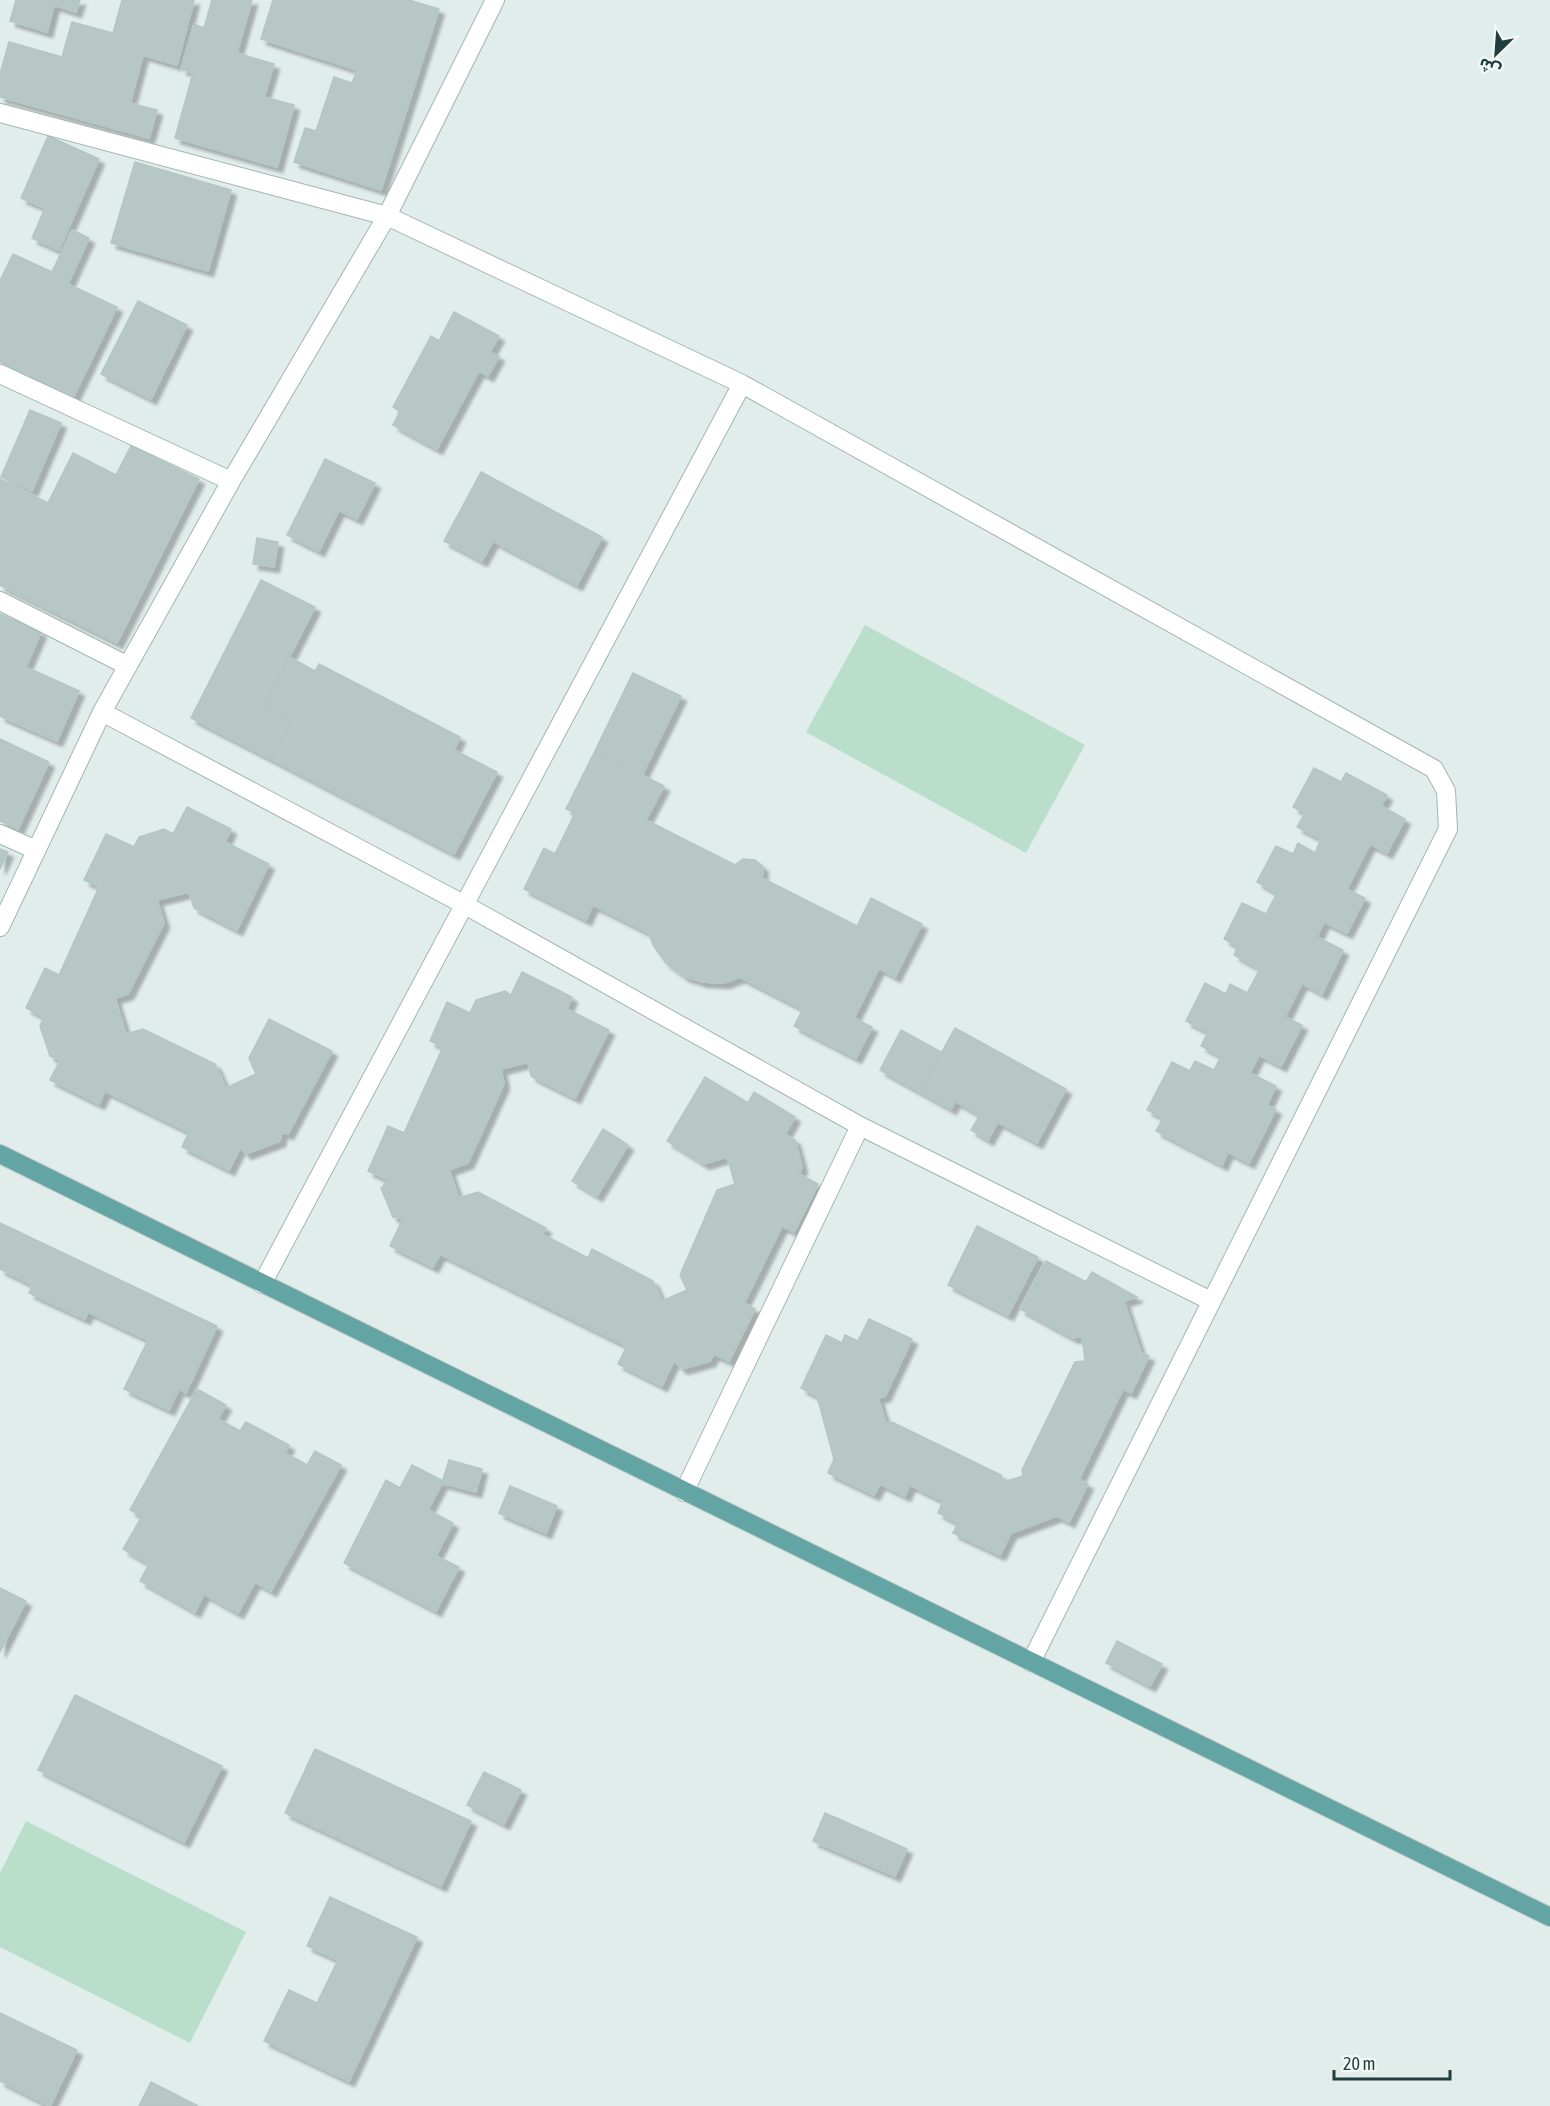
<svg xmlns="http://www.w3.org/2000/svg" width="1550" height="2106" font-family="'Asap Condensed','Noto Sans Arabic',sans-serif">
<defs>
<filter id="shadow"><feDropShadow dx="5.5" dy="5.5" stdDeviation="1.5" flood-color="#0004"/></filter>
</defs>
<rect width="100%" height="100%" fill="#e1edea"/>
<!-- green -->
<path fill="#b9dfcc" d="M 865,625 L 1085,745 L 1026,853 L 806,732 Z
M 26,1821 L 246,1932 L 190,2043 L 0,1947 L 0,1873 Z"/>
<!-- building -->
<path fill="#b6c7c4" stroke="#b3c7c3" stroke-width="1.5" filter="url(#shadow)" d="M 16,0 L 80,0 L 76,12 L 54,5 L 47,32 L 10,21 Z
M 122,0 L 194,0 L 177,65 L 143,55 L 130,103 L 157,110 L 149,138 L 0,97 L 0,74 L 9,42 L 62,57 L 72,22 L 113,33 Z
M 212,0 L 252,0 L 237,53 L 274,64 L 264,97 L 294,105 L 277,167 L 175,138 L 193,73 L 181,69 L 194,24 L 204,28 Z
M 273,0 L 409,0 L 439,9 L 381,190 L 294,162 L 305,128 L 316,131 L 334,77 L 352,83 L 357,70 L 261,39 Z
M 48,136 L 99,159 L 59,250 L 32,238 L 45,208 L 21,198 Z
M 135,162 L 231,190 L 208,271 L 111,243 Z
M 72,230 L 89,238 L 68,284 L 117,307 L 73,398 L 0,362 L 0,281 L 13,254 L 52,272 Z
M 138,301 L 187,325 L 151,399 L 101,374 Z
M 454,312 L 499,336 L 490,352 L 499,356 L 488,376 L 479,371 L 437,449 L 393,425 L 400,411 L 393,407 L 431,336 L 439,341 Z
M 30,410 L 61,423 L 32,491 L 1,477 Z
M 131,446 L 199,479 L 117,643 L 0,585 L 0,479 L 48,503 L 73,453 L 116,475 Z
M 325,459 L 375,483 L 357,519 L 339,510 L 319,551 L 287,535 Z
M 481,472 L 602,537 L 577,585 L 493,541 L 482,561 L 444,541 Z
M 257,538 L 278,542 L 274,567 L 253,564 Z
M 261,580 L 315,607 L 264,706 L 292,720 L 271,759 L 191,718 Z
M 0,614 L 41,632 L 26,667 L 79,691 L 57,741 L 0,716 Z
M 289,657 L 315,671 L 319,664 L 460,737 L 454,750 L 497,772 L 454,854 L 271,759 L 292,720 L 264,706 Z
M 633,673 L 681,696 L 642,775 L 595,751 Z
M 0,739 L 49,762 L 18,829 L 0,821 Z
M 595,751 L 664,786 L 646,820 L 735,865 L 743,859 L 755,860 L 763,867 L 762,878 L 857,926 L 871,898 L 922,924 L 895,977 L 879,968 L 854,1018 L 872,1027 L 856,1058 L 794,1026 L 803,1009 L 740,977 L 724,983 L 702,982 L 684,976 L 665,962 L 653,945 L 649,933 L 593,905 L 586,920 L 524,889 L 544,848 L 555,854 L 575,813 L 566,809 Z
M 1314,768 L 1341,782 L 1346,773 L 1387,795 L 1381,806 L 1405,819 L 1387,853 L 1370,844 L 1347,889 L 1365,898 L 1347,933 L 1324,922 L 1317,937 L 1343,950 L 1322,994 L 1302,983 L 1285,1017 L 1302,1025 L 1281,1066 L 1259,1055 L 1250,1073 L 1276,1086 L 1267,1105 L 1276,1109 L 1249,1163 L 1228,1152 L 1222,1165 L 1156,1131 L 1163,1118 L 1147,1110 L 1172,1062 L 1190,1071 L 1195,1061 L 1214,1070 L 1221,1056 L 1201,1046 L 1208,1032 L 1186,1021 L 1205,983 L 1226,994 L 1230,984 L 1247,993 L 1260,969 L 1234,955 L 1238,946 L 1224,939 L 1242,903 L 1266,914 L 1277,893 L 1257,882 L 1276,846 L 1293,854 L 1298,843 L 1315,853 L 1321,839 L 1297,827 L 1305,813 L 1293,807 Z
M 187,807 L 231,829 L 225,842 L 269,864 L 237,930 L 194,908 L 189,892 L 157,900 L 164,923 L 128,994 L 115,998 L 126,1034 L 143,1029 L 215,1064 L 226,1088 L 256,1074 L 249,1058 L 269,1019 L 332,1051 L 288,1134 L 282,1132 L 280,1141 L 246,1154 L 240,1148 L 229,1170 L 182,1147 L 189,1132 L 105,1091 L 99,1104 L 50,1080 L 60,1060 L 50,1056 L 40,1026 L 44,1017 L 26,1008 L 45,968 L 59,975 L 99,887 L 84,880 L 106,834 L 134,847 L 139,837 L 164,829 L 173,834 Z
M 0,849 L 8,852 L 0,869 Z
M 522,972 L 572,997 L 567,1009 L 609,1030 L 575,1098 L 531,1076 L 528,1062 L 501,1069 L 504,1084 L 468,1163 L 449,1170 L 459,1198 L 478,1192 L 546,1228 L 542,1234 L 588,1258 L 592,1249 L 653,1281 L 662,1301 L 687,1290 L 680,1275 L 717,1190 L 735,1184 L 727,1157 L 704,1164 L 667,1141 L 705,1077 L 748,1103 L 754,1092 L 795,1117 L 785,1134 L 795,1140 L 802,1167 L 799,1174 L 818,1184 L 794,1232 L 782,1226 L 744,1303 L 755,1309 L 729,1361 L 714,1354 L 710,1361 L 682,1369 L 674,1361 L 662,1386 L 618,1364 L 627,1346 L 440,1254 L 433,1267 L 390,1246 L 403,1218 L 393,1217 L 381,1188 L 389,1180 L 368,1171 L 388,1126 L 404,1133 L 443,1047 L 430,1041 L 447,1002 L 470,1013 L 476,1000 L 505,991 L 511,995 Z
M 955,1028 L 1066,1089 L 1037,1143 L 998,1122 L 988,1140 L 971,1130 L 980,1115 L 955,1101 L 951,1109 L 920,1092 Z
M 901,1030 L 941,1052 L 920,1092 L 880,1070 Z
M 603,1129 L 628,1145 L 597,1196 L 572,1181 Z
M 0,1223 L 217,1326 L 186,1393 L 179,1389 L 169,1410 L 124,1389 L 148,1340 L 88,1312 L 85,1319 L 29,1293 L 33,1285 L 0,1269 Z
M 977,1226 L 1038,1257 L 1008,1315 L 948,1285 Z
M 1046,1261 L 1086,1282 L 1092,1272 L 1137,1297 L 1124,1301 L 1141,1353 L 1149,1356 L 1131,1393 L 1123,1389 L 1079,1479 L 1088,1484 L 1069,1522 L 1057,1516 L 1011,1533 L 1000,1555 L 953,1533 L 958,1523 L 938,1513 L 943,1501 L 910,1485 L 905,1496 L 880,1484 L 874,1495 L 828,1473 L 834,1459 L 817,1396 L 801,1388 L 826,1335 L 842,1343 L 845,1335 L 858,1341 L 869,1319 L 912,1339 L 885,1396 L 878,1398 L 886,1424 L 892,1422 L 1001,1475 L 1003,1482 L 1023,1476 L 1022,1470 L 1075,1362 L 1085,1361 L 1082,1336 L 1073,1338 L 1020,1309 Z
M 197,1389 L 226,1405 L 218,1419 L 240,1431 L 246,1422 L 289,1445 L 285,1453 L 307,1465 L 315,1451 L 341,1465 L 271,1591 L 255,1582 L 238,1613 L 204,1594 L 195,1612 L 140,1581 L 149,1564 L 123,1549 L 142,1516 L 130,1510 Z
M 449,1460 L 482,1469 L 476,1492 L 442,1483 Z
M 412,1465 L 443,1481 L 428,1510 L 453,1523 L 436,1556 L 459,1567 L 436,1611 L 344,1563 L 386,1480 L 400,1488 Z
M 510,1486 L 557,1506 L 546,1533 L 499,1513 Z
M 0,1588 L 26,1601 L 0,1652 Z
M 1117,1641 L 1162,1664 L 1150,1686 L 1106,1663 Z
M 75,1695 L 222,1766 L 184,1842 L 38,1770 Z
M 315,1749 L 471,1821 L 441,1886 L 285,1813 Z
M 484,1772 L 521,1790 L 504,1824 L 467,1805 Z
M 825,1813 L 907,1849 L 895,1876 L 813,1841 Z
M 330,1897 L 417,1937 L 349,2081 L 264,2041 L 289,1990 L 317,2003 L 338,1960 L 307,1946 Z
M 0,2013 L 77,2050 L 50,2106 L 0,2081 Z
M 151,2082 L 198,2106 L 139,2106 Z"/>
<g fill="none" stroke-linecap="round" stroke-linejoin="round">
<!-- minor casing -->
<g stroke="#a3b5b3" stroke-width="20">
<path id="minor" d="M 0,113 L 387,216 L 742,384 L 1434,769 L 1446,791 L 1448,829 L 1031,1662
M 0,374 L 231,481
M 0,601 L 128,666
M 102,712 L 465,905 L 860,1126 L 684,1492
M 0,834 L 36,850
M 0,927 L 102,712 L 231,481 L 387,216 L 495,0
M 860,1126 L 1211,1301
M 262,1284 L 742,384"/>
</g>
<!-- primary casing -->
<g stroke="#c1c9c9" stroke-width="20">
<path id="primary" d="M 0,1154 L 1550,1917"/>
</g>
<!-- minor -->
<use href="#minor" stroke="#fff" stroke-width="18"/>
<!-- primary -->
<use href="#primary" stroke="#63a5a4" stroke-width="18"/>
</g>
<!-- north arrow -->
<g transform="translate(1496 54) rotate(205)" stroke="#f2f9f7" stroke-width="4.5" paint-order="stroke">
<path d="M0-4.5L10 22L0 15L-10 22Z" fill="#203e3e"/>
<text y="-9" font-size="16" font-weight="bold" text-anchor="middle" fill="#203e3e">ش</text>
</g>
<!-- scale -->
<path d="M1334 2070v9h116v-9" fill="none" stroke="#203e3e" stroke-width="3"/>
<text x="1343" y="2070" font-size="18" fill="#203e3e" stroke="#f2f9f7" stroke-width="4.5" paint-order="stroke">20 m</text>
</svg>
